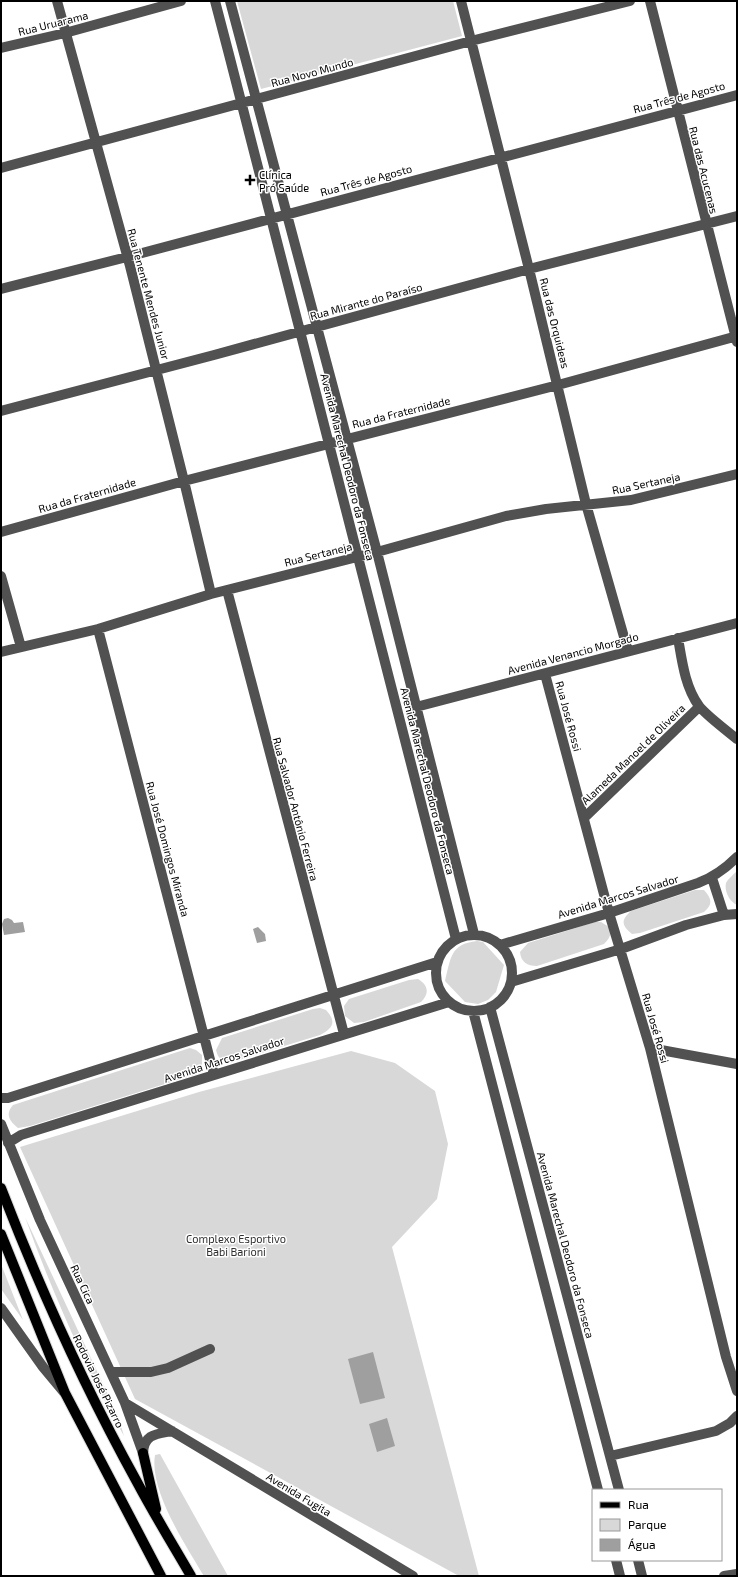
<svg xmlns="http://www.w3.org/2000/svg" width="738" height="1577" font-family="'Exo 2',sans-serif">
<rect width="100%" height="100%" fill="#fff"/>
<!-- green -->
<path fill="#d8d8d8" d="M 237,1 L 453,1 L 462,36 L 261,89 Z
M 737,871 L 737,905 C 730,902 724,892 726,883 C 728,879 734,874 737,871 Z
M 695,890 L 704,890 C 712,899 713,904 704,912 L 640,933 L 632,934 C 621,925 621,920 631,911 Z
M 595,922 L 601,922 L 609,927 C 612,934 610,938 604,944 L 537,966 C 527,966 521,962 520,952 L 528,943 Z
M 477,941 L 483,942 L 504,965 L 496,992 L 488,1000 L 478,1004 L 465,1002 L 445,981 C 451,958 450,944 477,941 Z
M 418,979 C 428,985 430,993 421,1002 L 364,1022 L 354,1023 L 345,1016 L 344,1006 L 349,999 L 409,980 Z
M 320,1008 L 326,1010 C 337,1022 333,1028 320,1035 L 229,1063 C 221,1061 218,1058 216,1050 L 222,1038 L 313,1009 Z
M 190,1048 L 196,1050 L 202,1055 L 202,1069 L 197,1074 L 30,1126 L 18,1128 C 9,1121 5,1114 13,1105 Z
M 351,1051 L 395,1063 L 435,1091 L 448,1144 L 437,1199 L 392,1247 L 479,1576 L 459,1576 L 135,1399 L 20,1147 L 199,1092 Z
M 25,1217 L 118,1416 L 124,1436 C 85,1367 52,1292 25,1217 Z
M 1,1264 L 23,1320 L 1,1289 Z
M 160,1454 L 228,1576 L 204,1576 L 202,1573 C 185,1544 149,1490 155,1455 Z"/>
<!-- water -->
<path fill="#9f9f9f" d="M 8,918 L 12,920 L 14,923 L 23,922 L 25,932 L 4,935 L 2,924 L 4,919 Z
M 258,927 L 265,934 L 266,941 L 257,943 L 253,929 Z
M 373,1352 L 385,1398 L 360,1404 L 348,1359 Z
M 387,1418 L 395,1446 L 377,1452 L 369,1424 Z"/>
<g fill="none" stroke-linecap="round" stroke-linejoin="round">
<!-- major casing -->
<g stroke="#dbdbdb" stroke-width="12">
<path id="major" d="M 1,1188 C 40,1289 85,1388 137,1482 C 154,1514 173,1545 191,1576
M 1,1234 L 65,1393 L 161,1576
M 143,1453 L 156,1509"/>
</g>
<!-- minor -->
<path stroke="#515151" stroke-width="10" d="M 57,1 L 130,266 L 184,481 L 211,594
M 215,1 C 297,313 375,626 456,939
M 230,1 L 377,552 L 474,934
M 461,1 L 529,269 L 586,504 L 628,651
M 650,1 L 737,342
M 1,48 L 65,33 L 181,1
M 1,168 L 471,41 L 630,1
M 1,289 L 127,257 L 737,95
M 1,411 L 214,355 L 529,269 L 737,216
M 1,532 L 184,481 L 558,385 L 737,336
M 1,576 L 21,647
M 227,590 L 344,1034
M 98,629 L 214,1075
M 678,638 C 682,661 685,687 699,706 C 706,715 727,731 737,739
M 1,652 L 98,629 L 211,594 L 377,552 L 506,516 L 546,509 L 631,500 L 737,474
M 545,674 L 609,913 L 650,1048 L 726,1357 L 737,1391
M 416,707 L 737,623
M 584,818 L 699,707
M 712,878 L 724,915
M436 973a38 38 0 1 1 76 0a38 38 0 1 1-76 0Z
M 500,945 L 609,913 L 698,883 C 714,877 725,869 737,857
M 511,982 L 621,949 L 686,925 L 724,915 L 737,914
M 490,1007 L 619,1490
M 473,1011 L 598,1490
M 650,1048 L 737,1064
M 1,1098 L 8,1098 L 437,962
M 1,1124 L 40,1220 L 125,1403 L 143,1453
M 8,1143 L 21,1135 L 449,1002
M 1,1308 L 43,1367 L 63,1391
M 111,1372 L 151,1372 L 168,1368 L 210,1349
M 125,1403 L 413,1576
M 143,1453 C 144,1434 156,1434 172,1431
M 610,1456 L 716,1431 L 730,1423 L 737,1416
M 616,1560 L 620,1576
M 638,1560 L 642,1576
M 724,1576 L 737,1574"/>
<!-- major -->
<use href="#major" stroke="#000" stroke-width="10"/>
</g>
<!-- markers -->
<path fill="#000" stroke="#fff" stroke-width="1.5" d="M248 174h4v4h4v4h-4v4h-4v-4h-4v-4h4z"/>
<g text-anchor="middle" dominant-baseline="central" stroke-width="3" stroke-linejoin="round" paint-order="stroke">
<!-- street labels -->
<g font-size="11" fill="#000" stroke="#fff">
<text transform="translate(53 23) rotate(-14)">Rua Uruarama</text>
<text transform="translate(312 72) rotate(-15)">Rua Novo Mundo</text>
<text transform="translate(679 97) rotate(-15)">Rua Três de Agosto</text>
<text transform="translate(704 170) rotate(76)">Rua das Acucenas</text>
<text transform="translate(366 180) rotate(-15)">Rua Três de Agosto</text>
<text transform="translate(149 294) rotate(75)">Rua Tenente Mendes Junior</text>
<text transform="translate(366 301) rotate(-15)">Rua Mirante do Paraíso</text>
<text transform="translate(555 323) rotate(76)">Rua das Orquideas</text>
<text transform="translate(401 412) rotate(-14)">Rua da Fraternidade</text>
<text transform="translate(348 467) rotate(76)">Avenida Marechal Deodoro da Fonseca</text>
<text transform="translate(646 483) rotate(-12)">Rua Sertaneja</text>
<text transform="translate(87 495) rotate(-16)">Rua da Fraternidade</text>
<text transform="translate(318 554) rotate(-14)">Rua Sertaneja</text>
<text transform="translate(573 653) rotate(-15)">Avenida Venancio Morgado</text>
<text transform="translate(569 716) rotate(75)">Rua José Rossi</text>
<text transform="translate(633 754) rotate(-44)">Alameda Manoel de Oliveira</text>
<text transform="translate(428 781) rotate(76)">Avenida Marechal Deodoro da Fonseca</text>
<text transform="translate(296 809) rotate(75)">Rua Salvador Antônio Ferreira</text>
<text transform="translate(168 849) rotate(75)">Rua José Domingos Miranda</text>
<text transform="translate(618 896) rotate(-17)">Avenida Marcos Salvador</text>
<text transform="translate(656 1028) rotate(74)">Rua José Rossi</text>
<text transform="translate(224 1059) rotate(-18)">Avenida Marcos Salvador</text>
<text transform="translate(566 1245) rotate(75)">Avenida Marechal Deodoro da Fonseca</text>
<text transform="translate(83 1284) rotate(65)">Rua Cica</text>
<text transform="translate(99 1381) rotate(64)">Rodovia José Pizarro</text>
<text transform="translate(299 1494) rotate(31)">Avenida Fugita</text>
</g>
<!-- poi labels -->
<g font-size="11" fill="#000" stroke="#fff" text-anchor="start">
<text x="259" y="174">Clínica<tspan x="259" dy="13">Pró Saúde</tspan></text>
</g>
<!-- park labels -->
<g font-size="11" fill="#2f2f2f" stroke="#fff">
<text x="236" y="1238">Complexo Esportivo<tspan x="236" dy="13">Babi Barioni</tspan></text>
</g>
</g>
<!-- border -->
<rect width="738" height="1577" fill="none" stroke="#000000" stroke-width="4"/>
<!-- legend -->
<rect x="592" y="1489" width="130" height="72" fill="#ffffff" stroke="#999999"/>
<rect x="600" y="1502" width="20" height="6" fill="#000000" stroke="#999999"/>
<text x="628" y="1509" font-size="12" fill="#000000">Rua</text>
<rect x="600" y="1519" width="20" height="12" fill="#d8d8d8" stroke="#999999"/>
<text x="628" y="1529" font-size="12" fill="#000000">Parque</text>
<rect x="600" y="1539" width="20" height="12" fill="#9f9f9f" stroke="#999999"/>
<text x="628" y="1549" font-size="12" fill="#000000">Água</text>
</svg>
